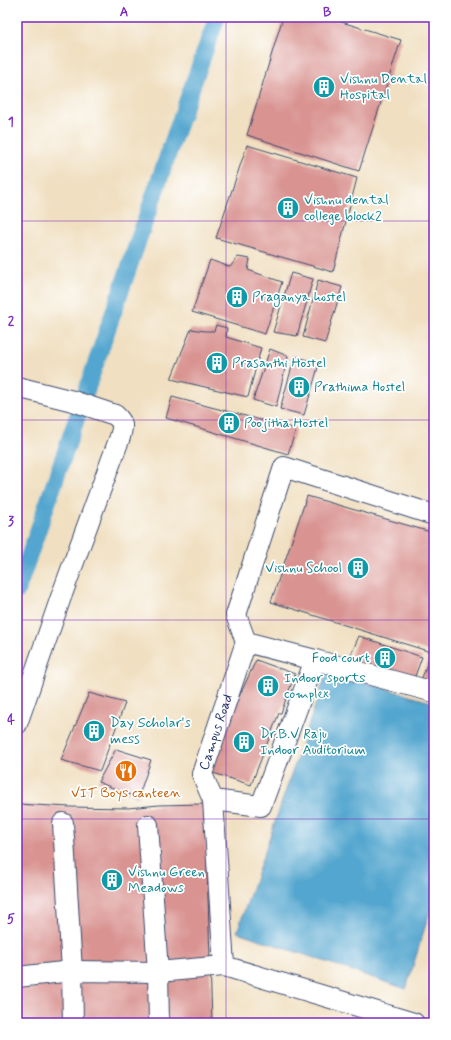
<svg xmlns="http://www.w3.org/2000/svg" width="451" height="1040" font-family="Mynerve,sans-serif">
<rect width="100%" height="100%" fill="#fff"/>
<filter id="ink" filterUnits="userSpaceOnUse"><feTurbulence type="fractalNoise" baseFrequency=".025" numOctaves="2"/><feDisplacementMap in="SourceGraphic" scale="8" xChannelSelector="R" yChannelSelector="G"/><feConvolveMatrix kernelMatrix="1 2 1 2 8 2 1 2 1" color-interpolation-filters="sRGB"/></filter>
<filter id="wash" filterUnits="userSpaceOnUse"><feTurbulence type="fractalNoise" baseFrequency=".012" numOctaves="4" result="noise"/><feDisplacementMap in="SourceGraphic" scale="16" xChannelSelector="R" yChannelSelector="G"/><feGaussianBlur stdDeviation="0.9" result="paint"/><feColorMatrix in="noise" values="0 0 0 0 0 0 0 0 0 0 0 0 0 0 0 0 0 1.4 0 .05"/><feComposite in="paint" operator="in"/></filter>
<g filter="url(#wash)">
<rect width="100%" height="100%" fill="#f0dfc0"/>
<!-- water -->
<path fill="#53a6cf" stroke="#376a96" d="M 327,671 L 434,703 L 434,898 L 406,989 L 237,932 Z"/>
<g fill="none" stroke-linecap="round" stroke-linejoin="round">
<!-- canal -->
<path stroke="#53a6cf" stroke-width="17" d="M 17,591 L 173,140 L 217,17"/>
</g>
<g id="blocks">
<!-- building -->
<path fill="#d99492" d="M 283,17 L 325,17 L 401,40 L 359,171 L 247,135 Z
M 247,145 L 357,178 L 333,272 L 216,238 Z
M 238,257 L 250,259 L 248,270 L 282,282 L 265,334 L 192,312 L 210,260 L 230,267 Z
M 291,273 L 313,279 L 297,336 L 273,332 Z
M 318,280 L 342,287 L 325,343 L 303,337 Z
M 216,325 L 227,328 L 226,337 L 261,348 L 248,397 L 171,379 L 191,329 L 205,331 L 214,331 Z
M 270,349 L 288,356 L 276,407 L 253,400 Z
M 295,356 L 319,364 L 304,415 L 280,409 Z
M 172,397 L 296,429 L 288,454 L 166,418 Z
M 307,496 L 434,533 L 434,653 L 271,602 Z
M 359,636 L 422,657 L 414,679 L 349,659 Z
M 430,656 L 434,657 L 434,687 L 420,683 Z
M 256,660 L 295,674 L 281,713 L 279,713 L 251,785 L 210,772 L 239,697 Z
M 89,693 L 125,703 L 100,771 L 61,760 Z
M 116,749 L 151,760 L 138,798 L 98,782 Z
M 17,804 L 70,807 L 128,808 L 159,805 L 205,804 L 212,1023 L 17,1023 Z"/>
</g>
</g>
<g filter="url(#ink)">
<use href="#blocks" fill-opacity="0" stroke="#3b496d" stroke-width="1"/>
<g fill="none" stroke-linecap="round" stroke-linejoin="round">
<!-- minor casing -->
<g stroke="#3b496d" stroke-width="22">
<g id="minor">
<path d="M 17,387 L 73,401 L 115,415 C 124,423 123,426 120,437 L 61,597 L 17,724"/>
<path d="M 246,642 L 315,660"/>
<path d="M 213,800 L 261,806 L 315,660 L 434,692"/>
<path d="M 63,823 L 72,971 L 73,1023"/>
<path d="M 148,825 L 158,972 L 159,1023"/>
<path d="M 17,977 L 72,971 L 158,972 L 224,966"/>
<path id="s1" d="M 414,1023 L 224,966 L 213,800 L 202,774 L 246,642 L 236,615 L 284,467 L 434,515"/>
</g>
</g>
<!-- minor -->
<use href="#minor" stroke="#fff" stroke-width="20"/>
</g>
</g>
<!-- grid -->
<path fill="none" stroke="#7b2cbf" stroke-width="1" stroke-opacity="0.55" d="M 226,17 L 226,1023M 17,221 L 434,221M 17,420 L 434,420M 17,620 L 434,620M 17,819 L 434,819"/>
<!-- icons -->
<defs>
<g id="building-disc" transform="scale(1.15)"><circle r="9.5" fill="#0f9aa8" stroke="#fff"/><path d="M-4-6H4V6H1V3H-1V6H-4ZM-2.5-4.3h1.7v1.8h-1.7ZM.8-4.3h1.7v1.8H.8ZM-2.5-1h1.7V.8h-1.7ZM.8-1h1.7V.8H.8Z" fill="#fff"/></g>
<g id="restaurant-disc" transform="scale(1.15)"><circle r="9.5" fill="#e8710a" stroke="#fff"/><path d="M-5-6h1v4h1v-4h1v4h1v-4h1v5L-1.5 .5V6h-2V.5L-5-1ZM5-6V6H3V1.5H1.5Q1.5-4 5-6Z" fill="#fff"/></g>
</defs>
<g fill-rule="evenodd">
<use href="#building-disc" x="324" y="87"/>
<use href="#building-disc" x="288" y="208"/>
<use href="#building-disc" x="237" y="297"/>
<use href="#building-disc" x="217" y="363"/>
<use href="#building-disc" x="299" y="387"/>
<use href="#building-disc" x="229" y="423"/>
<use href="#building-disc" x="358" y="568"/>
<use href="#building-disc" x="385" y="658"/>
<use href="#building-disc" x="268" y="686"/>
<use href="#building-disc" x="94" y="731"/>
<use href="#building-disc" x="244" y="742"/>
<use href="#restaurant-disc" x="126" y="771"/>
<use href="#building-disc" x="112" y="880"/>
</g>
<g text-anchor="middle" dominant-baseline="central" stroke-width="3.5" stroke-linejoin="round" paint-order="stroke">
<!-- culture labels -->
<g font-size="14" fill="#0d838f" stroke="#fff" text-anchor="start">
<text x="340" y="79">Vishnu Dental<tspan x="340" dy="16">Hospital</tspan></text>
<text x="304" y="200">Vishnu dental<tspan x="304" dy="16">college block2</tspan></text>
<text x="252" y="297">Praganya hostel</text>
<text x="232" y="363">Prasanthi Hostel</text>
<text x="314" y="387">Prathima Hostel</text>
<text x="244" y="423">Poojitha Hostel</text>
<text x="342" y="568" text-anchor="end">Vishnu School</text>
<text x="370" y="658" text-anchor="end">Food court</text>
<text x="284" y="678">Indoor sports<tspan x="284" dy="16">complex</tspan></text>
<text x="110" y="723">Day Scholar's<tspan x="110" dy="16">mess</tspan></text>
<text x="260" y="734">Dr.B.V Raju<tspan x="260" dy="16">Indoor Auditorium</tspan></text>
<text x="128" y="872">Vishnu Green<tspan x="128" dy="16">Meadows</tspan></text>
</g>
<!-- street labels -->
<g font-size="14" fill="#1b2f5e" stroke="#fff">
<text stroke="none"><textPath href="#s1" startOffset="437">Campus Road</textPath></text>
</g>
<!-- food labels -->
<g font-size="14" fill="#c56008" stroke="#fff">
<text x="126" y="793">VIT Boys canteen</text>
</g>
</g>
<!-- margin -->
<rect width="451" height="1040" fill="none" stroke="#fff" stroke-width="44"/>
<rect x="22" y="22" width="407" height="996" fill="none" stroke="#7b2cbf" stroke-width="1.5"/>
<g font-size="13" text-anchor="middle" font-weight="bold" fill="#7b2cbf">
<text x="124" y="16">A</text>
<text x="327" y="16">B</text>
<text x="11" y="126">1</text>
<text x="11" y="325">2</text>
<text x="11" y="525">3</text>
<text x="11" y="724">4</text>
<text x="11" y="923">5</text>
</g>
</svg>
